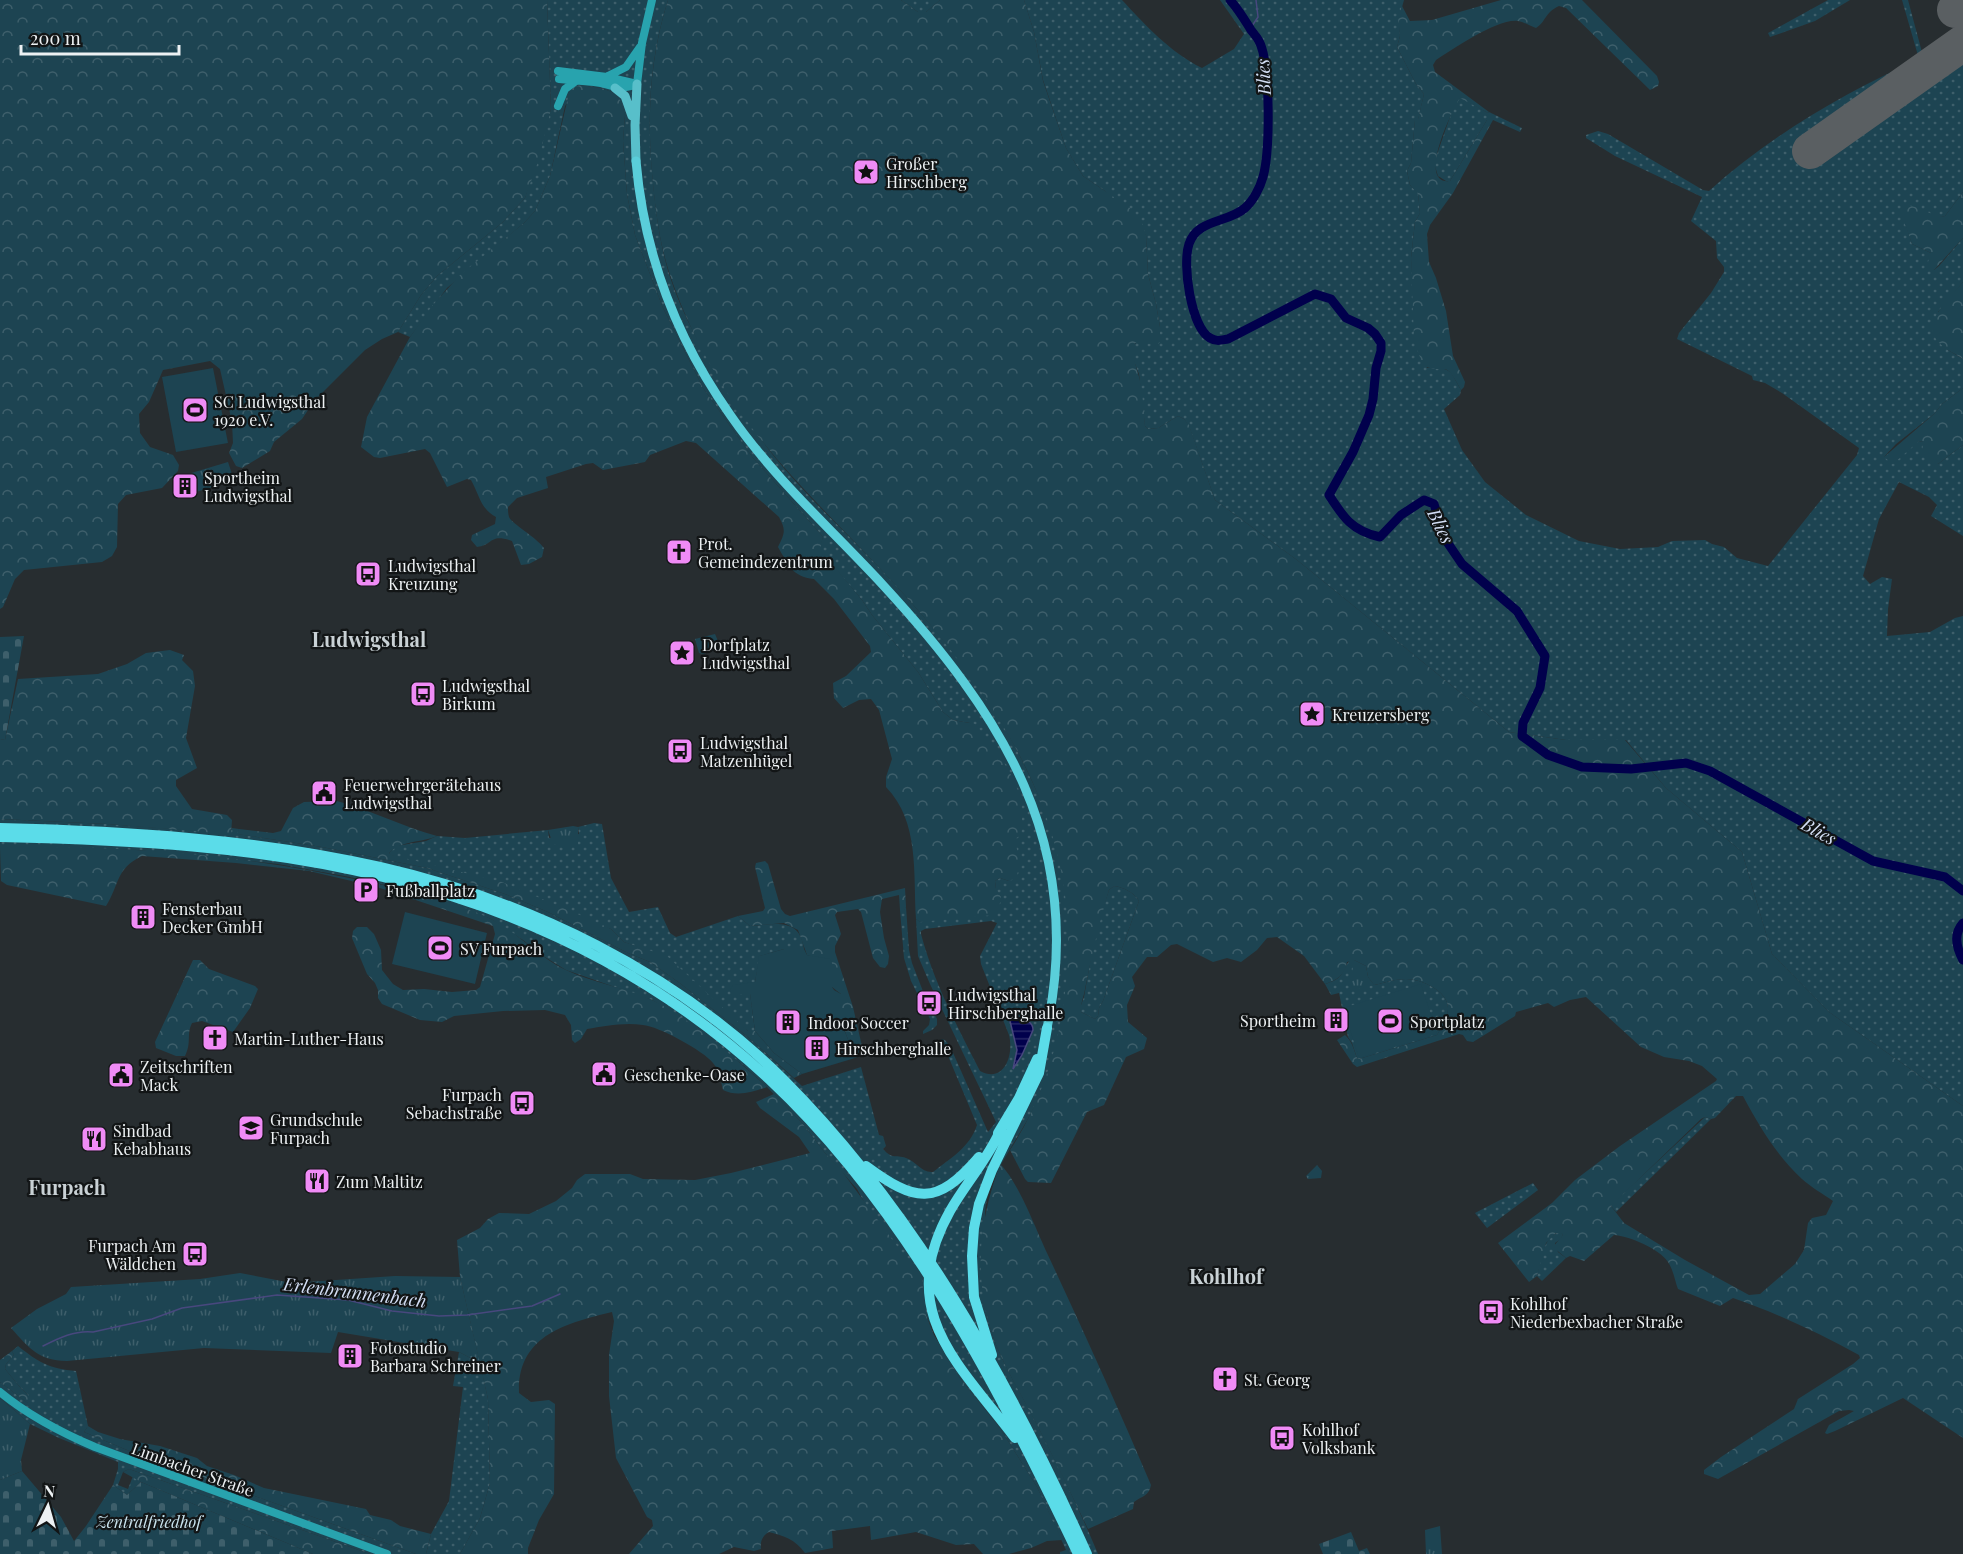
<svg xmlns="http://www.w3.org/2000/svg" width="1963" height="1554" font-family="'Playfair Display',serif">
<defs>
<pattern id="grass-dots" width="8" height="8" patternUnits="userSpaceOnUse" patternTransform="scale(1.5)"><rect width="8" height="8" fill="#1d4452"/><path d="M2 2h.1M6 6h.1" fill="none" stroke="#3e5f6b" stroke-width="1.8" stroke-linecap="round"/></pattern>
<pattern id="forest-crowns" width="20" height="18" patternUnits="userSpaceOnUse" patternTransform="scale(1.5)"><rect width="20" height="18" fill="#1d4452"/><path d="M2 6a3 3 0 1 1 6 0M12 15a3 3 0 1 1 6 0" fill="none" stroke="#3e5f6b"/></pattern>
<pattern id="cemetery-stones" width="16" height="16" patternUnits="userSpaceOnUse" patternTransform="scale(1.5)"><rect width="16" height="16" fill="#1d4452"/><path d="M2 7V4a2 2 0 0 1 4 0v3zM10 15v-3a2 2 0 0 1 4 0v3z" fill="#3e5f6b"/></pattern>
<pattern id="park-tufts" width="24" height="20" patternUnits="userSpaceOnUse" patternTransform="scale(1.5)"><rect width="24" height="20" fill="#1d4452"/><path d="M3 7l-1-3M5 7V3M7 7l1-3M15 17l-1-3M17 17v-4M19 17l1-3" fill="none" stroke="#3e5f6b"/></pattern>
<pattern id="water-rules" width="6" height="5" patternUnits="userSpaceOnUse" patternTransform="scale(1.5)"><rect width="6" height="5" fill="#01004c"/><path d="M0 2.5h6" fill="none" stroke="#262666"/></pattern>
</defs>
<rect width="100%" height="100%" fill="#272d30"/>
<!-- grass -->
<path fill="url(#grass-dots)" fill-rule="evenodd" d="M 547,0 L 668,0 C 650,56 647,113 652,171 C 655,206 659,241 669,274 C 682,315 704,354 728,389 C 745,416 762,443 783,467 C 811,500 843,530 873,561 C 901,590 928,621 953,652 C 990,697 1018,748 1041,801 C 1081,897 1078,1011 1035,1105 C 1019,1140 987,1175 985,1214 C 985,1235 986,1255 987,1275 C 987,1289 986,1305 988,1318 C 993,1347 1017,1387 1031,1413 C 1055,1459 1078,1506 1098,1554 L 1060,1554 L 1060,1552 L 1066,1550 L 1037,1487 L 1000,1428 L 960,1378 L 946,1357 L 926,1315 L 857,1189 L 825,1153 L 802,1123 L 767,1087 L 744,1066 L 679,1016 L 652,1000 L 566,970 L 540,954 L 523,940 L 491,919 L 447,902 L 412,891 L 350,877 L 278,864 L 137,850 L 0,847 L 0,819 L 107,824 L 230,833 L 232,828 L 239,829 L 238,834 L 322,847 L 427,868 L 505,894 L 548,912 L 628,953 L 650,962 L 681,984 L 748,1037 L 802,1086 L 861,1067 L 879,1135 L 883,1136 L 886,1146 L 883,1149 C 893,1160 895,1154 906,1158 C 916,1161 921,1173 933,1172 C 951,1158 970,1147 977,1125 L 941,1039 L 945,1040 L 950,1046 L 988,1132 L 996,1122 L 930,984 L 918,956 L 916,919 L 920,922 L 996,889 L 995,881 L 1000,878 L 1009,881 L 970,723 L 953,720 L 943,712 L 918,672 L 872,615 L 862,600 L 819,549 L 823,537 L 818,531 L 753,458 L 703,388 L 663,308 L 635,235 L 627,194 L 623,141 L 625,115 L 612,92 L 601,88 L 581,85 L 565,106 L 550,176 L 535,211 L 524,223 L 447,288 L 410,337 L 398,332 L 421,295 L 437,276 L 503,222 L 525,198 L 551,109 ZM 991,921 L 997,923 L 980,956 L 981,964 L 1009,1035 C 1014,1054 1005,1084 980,1071 C 957,1026 934,983 921,934 L 921,931 L 925,929 Z
M 901,0 L 940,0 L 926,12 L 918,12 Z
M 1024,0 L 1122,0 C 1146,26 1170,52 1202,68 L 1234,49 L 1244,34 L 1220,0 L 1404,0 L 1399,18 L 1400,36 L 1397,47 L 1416,84 L 1424,94 L 1418,120 L 1415,120 L 1411,163 L 1407,171 L 1410,185 L 1418,193 L 1420,213 L 1415,222 L 1411,258 L 1413,287 L 1427,368 C 1452,368 1449,369 1461,390 L 1460,395 L 1444,409 L 1462,450 L 1485,482 L 1526,515 L 1579,541 L 1620,549 L 1658,547 L 1672,541 L 1705,540 L 1712,544 L 1724,547 L 1737,558 L 1768,566 L 1857,455 L 1859,448 L 1782,393 L 1765,383 L 1753,380 L 1752,376 L 1677,339 L 1679,333 L 1711,293 L 1724,272 L 1724,267 L 1717,258 L 1716,241 L 1691,221 L 1702,197 L 1615,156 L 1586,138 L 1586,135 L 1598,131 L 1608,134 L 1703,190 L 1709,191 C 1771,135 1844,93 1919,59 L 1902,0 L 1908,0 L 1923,56 L 1920,59 L 1929,61 L 1963,46 L 1963,192 L 1945,216 L 1937,217 L 1902,213 L 1912,244 L 1931,253 L 1934,270 L 1939,266 L 1963,238 L 1963,282 L 1938,312 L 1948,350 L 1963,359 L 1963,388 L 1942,404 L 1934,414 L 1896,444 L 1884,457 L 1919,441 L 1923,442 L 1923,446 L 1938,464 L 1963,445 L 1963,536 L 1931,516 L 1937,505 L 1929,497 L 1899,482 L 1879,519 L 1863,576 L 1870,584 L 1882,577 L 1892,579 L 1888,609 L 1887,636 L 1930,632 L 1955,618 L 1963,616 L 1963,1106 L 1829,1012 L 1772,954 L 1742,852 L 1666,788 L 1626,740 L 1566,740 L 1509,732 L 1297,560 L 1215,500 L 1189,426 L 1184,419 L 1178,416 L 1158,428 L 1148,429 L 1145,426 L 1139,374 L 1132,356 L 1133,345 L 1160,327 L 1156,304 L 1148,274 L 1146,235 L 1105,191 L 1083,176 L 1066,148 L 1043,80 L 1034,32 Z
M 1828,0 L 1850,0 L 1815,21 L 1770,37 L 1768,33 Z
M 1460,97 L 1488,113 L 1489,112 L 1522,128 L 1520,132 L 1493,120 L 1487,120 L 1450,181 L 1446,181 L 1438,176 L 1434,163 L 1453,108 Z
M 594,823 L 602,824 L 611,878 L 629,912 L 658,907 L 670,933 L 676,937 L 738,916 L 750,926 C 775,924 800,917 804,949 L 784,949 L 760,956 L 755,982 L 750,993 L 755,1031 L 748,1031 L 643,949 L 624,942 L 611,929 L 391,855 L 389,853 L 396,846 L 426,841 L 437,836 L 465,838 L 548,830 L 549,838 L 579,834 L 578,827 Z
M 1114,886 C 1123,887 1135,893 1139,901 L 1103,1001 L 1099,1008 L 1098,1016 L 1095,1019 L 1081,1012 L 1080,1008 L 1084,997 L 1096,929 L 1109,890 Z
M 906,907 L 909,950 L 912,963 L 926,999 L 937,1019 L 937,1025 L 932,1030 L 923,1034 L 923,1031 L 929,1025 L 930,1019 L 911,981 L 904,958 L 900,910 L 904,910 Z
M 1350,960 L 1354,960 L 1374,985 C 1384,983 1395,979 1406,979 C 1421,979 1449,991 1448,1009 C 1448,1017 1441,1028 1437,1035 L 1359,1059 L 1357,1058 L 1352,1043 L 1348,1037 L 1339,993 L 1331,995 L 1325,984 C 1345,978 1340,973 1350,960 Z
M 1705,1117 L 1711,1119 L 1616,1212 L 1611,1206 L 1612,1204 Z
M 1533,1183 L 1538,1190 L 1487,1228 L 1475,1213 Z
M 1559,1232 L 1563,1234 L 1561,1239 L 1555,1243 L 1558,1252 L 1566,1258 L 1542,1281 L 1537,1276 C 1541,1260 1542,1239 1559,1232 Z
M 18,1346 C 38,1362 50,1369 76,1371 L 88,1426 L 84,1432 L 127,1450 L 416,1554 L 370,1554 L 129,1469 L 123,1472 L 118,1485 L 128,1489 L 133,1476 L 141,1482 L 127,1495 L 113,1485 L 118,1469 L 118,1462 L 59,1438 L 30,1424 L 0,1398 L 0,1382 L 28,1403 L 28,1395 L 19,1386 L 5,1369 L 6,1364 L 14,1355 L 12,1351 Z
M 459,1352 L 480,1363 L 488,1399 L 490,1483 L 480,1518 L 460,1554 L 426,1554 L 431,1534 L 449,1501 L 463,1387 L 453,1386 Z"/>
<!-- forest -->
<path fill="url(#forest-crowns)" fill-rule="evenodd" d="M 0,0 L 547,0 L 551,109 L 538,162 L 525,198 L 503,222 L 437,276 L 421,295 L 398,332 L 382,339 L 365,350 L 314,401 L 302,419 L 274,442 L 270,451 L 242,468 L 236,466 L 229,453 L 233,443 L 232,422 L 220,369 L 210,361 L 163,370 L 149,402 L 139,414 L 140,433 L 150,447 L 173,455 L 179,465 L 178,471 L 162,488 L 126,495 L 118,504 L 117,547 L 112,556 L 102,562 L 24,570 L 15,579 L 3,607 L 0,609 Z
M 668,0 L 901,0 L 918,12 L 926,12 L 940,0 L 1024,0 L 1034,32 L 1043,81 L 1066,148 L 1083,176 L 1130,208 L 1141,220 L 1146,235 L 1148,274 L 1156,304 L 1160,327 L 1160,342 L 1158,344 L 1135,343 C 1130,357 1139,371 1141,386 C 1143,399 1144,412 1145,426 L 1148,429 L 1158,428 L 1178,416 L 1184,419 L 1189,425 L 1215,500 L 1297,560 L 1509,732 L 1566,740 L 1625,740 L 1666,788 L 1742,852 L 1772,954 L 1829,1012 L 1963,1106 L 1963,1438 L 1903,1398 L 1835,1431 L 1827,1434 L 1825,1433 L 1829,1425 L 1854,1411 L 1849,1410 L 1839,1411 L 1718,1479 L 1704,1474 L 1704,1470 L 1721,1457 L 1794,1409 L 1798,1399 L 1853,1364 L 1860,1358 L 1859,1355 C 1818,1333 1777,1313 1733,1298 L 1720,1306 L 1678,1289 C 1675,1281 1673,1269 1668,1262 C 1660,1249 1629,1236 1614,1235 L 1584,1261 L 1570,1256 L 1566,1258 L 1554,1248 C 1555,1242 1561,1240 1563,1234 L 1556,1233 L 1546,1243 L 1537,1276 L 1529,1282 L 1498,1243 L 1552,1203 L 1575,1180 L 1620,1146 L 1716,1081 L 1717,1079 L 1702,1066 L 1689,1061 L 1664,1057 L 1641,1047 L 1586,997 L 1570,1000 L 1554,1007 L 1548,1003 L 1516,1012 L 1515,1016 L 1473,1042 L 1467,1041 L 1463,1035 L 1459,1034 L 1357,1067 L 1353,1064 L 1337,1040 L 1345,1035 C 1352,1041 1354,1050 1357,1058 L 1359,1059 L 1437,1035 C 1441,1028 1448,1017 1448,1009 C 1449,991 1421,979 1406,979 C 1395,979 1384,983 1374,985 L 1368,977 L 1366,966 L 1354,960 L 1347,962 C 1345,975 1337,980 1325,984 L 1304,956 L 1277,937 L 1267,938 L 1257,950 L 1241,962 L 1227,958 L 1213,962 L 1177,944 L 1171,945 L 1157,957 L 1147,957 L 1132,977 L 1135,986 L 1127,1005 L 1128,1022 L 1147,1038 L 1144,1049 L 1126,1057 L 1104,1105 L 1087,1112 L 1051,1183 L 1028,1182 L 1025,1179 L 1010,1150 C 1045,1097 1062,1036 1067,973 C 1080,816 990,687 888,577 C 838,523 784,474 741,413 C 712,372 686,323 670,275 C 659,242 655,207 652,173 C 647,114 650,57 668,0 ZM 1114,886 C 1123,887 1135,893 1139,901 L 1103,1001 L 1099,1008 L 1098,1016 L 1095,1019 L 1081,1012 C 1080,1005 1084,996 1085,989 C 1092,955 1099,923 1109,890 ZM 1736,1096 L 1743,1096 C 1759,1126 1777,1156 1802,1179 C 1811,1187 1823,1194 1833,1201 L 1826,1215 L 1812,1218 L 1808,1223 L 1804,1250 L 1795,1264 L 1760,1294 L 1749,1295 L 1685,1260 L 1624,1223 L 1611,1206 L 1701,1119 L 1705,1117 L 1711,1119 L 1715,1118 Z
M 1501,0 L 1582,0 L 1657,76 L 1659,82 L 1658,86 L 1650,90 L 1648,88 L 1566,8 L 1559,6 C 1544,13 1546,22 1536,28 C 1530,26 1524,22 1518,21 C 1498,18 1453,49 1436,60 L 1433,65 L 1435,72 L 1489,112 L 1488,113 L 1460,98 C 1452,110 1416,185 1450,181 L 1487,120 L 1493,120 L 1453,193 L 1430,225 L 1427,234 L 1429,262 L 1436,278 L 1446,311 L 1453,356 L 1465,382 L 1464,387 L 1461,390 C 1443,358 1450,375 1423,366 L 1414,340 L 1411,258 L 1415,222 L 1420,213 L 1418,194 L 1410,185 L 1407,171 L 1411,163 L 1415,119 L 1418,119 L 1424,94 L 1416,84 L 1397,47 L 1400,36 L 1398,18 L 1402,6 L 1410,21 L 1432,20 Z
M 581,85 L 601,88 L 612,92 L 622,102 L 625,115 L 623,141 L 627,194 L 635,235 L 663,308 L 703,388 L 753,458 L 818,531 L 823,537 L 820,549 L 862,600 L 872,615 L 918,672 L 943,712 L 953,720 L 975,724 C 992,745 1013,771 1020,797 C 1023,809 1022,823 1021,835 L 1015,839 L 1020,865 L 1016,878 L 1009,881 L 1000,878 L 995,881 L 996,889 L 1001,897 L 999,908 L 994,915 L 920,922 L 916,919 C 913,874 920,822 886,787 L 886,777 L 892,759 L 879,710 L 871,699 L 859,700 L 843,708 L 834,698 L 833,683 L 846,676 L 871,652 L 870,646 L 834,599 L 814,579 C 792,577 788,564 778,547 C 785,533 786,530 779,517 L 696,443 L 686,441 L 650,455 L 645,462 L 603,470 L 593,463 L 586,464 L 546,477 L 548,488 L 517,498 L 508,507 C 508,510 508,514 509,517 C 512,524 536,537 544,548 L 542,557 L 529,564 L 521,565 L 512,541 C 489,533 494,545 477,547 L 471,540 L 472,535 L 495,524 L 496,517 C 480,508 480,496 471,480 L 467,479 L 447,487 L 430,453 L 425,449 L 380,458 L 374,457 L 361,447 L 367,417 L 410,337 L 432,306 L 460,275 L 524,223 L 535,211 L 550,176 L 569,93 L 574,87 Z
M 1963,192 L 1963,238 L 1934,270 L 1930,268 L 1928,262 L 1931,253 L 1912,244 L 1901,213 L 1908,206 C 1922,205 1931,218 1945,216 Z
M 1963,282 L 1963,359 C 1954,353 1942,348 1936,339 C 1923,321 1952,295 1963,282 Z
M 1963,388 L 1963,445 L 1938,464 L 1930,462 L 1922,455 L 1923,442 L 1919,441 L 1893,464 L 1884,457 L 1934,414 L 1942,404 Z
M 170,650 L 184,655 L 182,660 L 193,671 L 195,686 L 186,738 L 197,768 L 176,780 L 176,786 L 192,809 L 227,815 L 232,820 L 231,834 L 107,824 L 0,819 L 0,739 L 5,740 L 18,679 L 98,674 L 127,664 L 146,653 Z
M 337,801 C 371,810 403,827 437,836 C 421,843 402,840 389,853 L 392,855 L 502,882 L 594,921 L 611,929 L 624,942 L 667,956 L 748,1031 L 755,1031 L 774,1053 L 802,1074 L 794,1078 L 748,1037 L 681,984 L 650,962 L 628,953 L 548,912 L 505,894 L 427,868 L 322,847 L 237,834 L 239,829 L 273,833 L 281,831 L 293,808 L 304,802 Z
M 0,847 C 45,847 91,847 136,850 C 216,854 296,866 374,883 C 414,892 454,901 491,919 C 519,933 538,957 566,970 C 593,983 624,987 652,1000 C 690,1018 735,1058 767,1087 C 753,1092 737,1097 723,1090 C 721,1081 719,1070 713,1063 C 704,1051 658,1026 643,1025 C 625,1022 604,1026 587,1029 L 581,1039 L 575,1043 L 572,1040 L 571,1025 L 565,1015 L 545,1010 L 503,1011 L 454,1016 L 442,1022 L 420,1020 L 382,1004 L 378,998 L 378,990 L 375,983 L 367,974 L 352,938 L 353,931 L 357,927 L 367,927 L 374,934 L 381,950 L 382,970 L 393,984 L 403,990 L 424,989 L 452,992 L 476,990 L 480,987 L 495,934 L 493,926 L 377,887 L 309,871 L 236,863 L 142,856 C 115,869 120,884 106,906 L 7,885 L 1,881 Z
M 765,861 L 768,864 L 781,909 L 785,914 L 790,916 L 905,888 L 906,907 L 904,911 L 900,910 L 899,895 L 882,899 L 880,912 L 884,938 L 889,956 L 888,964 L 885,968 L 880,967 L 873,958 L 861,912 L 858,909 L 837,912 L 835,915 L 841,934 L 835,946 L 835,952 L 853,1007 L 864,1055 L 855,1058 L 841,1021 L 841,994 L 832,987 L 832,963 L 807,955 L 798,930 L 784,923 L 750,926 L 738,916 L 763,911 L 765,908 L 755,867 L 756,863 Z
M 193,960 L 200,960 L 209,969 L 255,986 L 258,989 L 250,1008 L 233,1032 L 202,1021 L 192,1023 C 186,1035 192,1042 185,1056 L 176,1056 L 156,1048 L 155,1042 Z
M 774,1094 L 802,1123 L 825,1153 L 841,1170 L 922,1280 L 926,1315 L 934,1335 L 960,1378 L 1000,1428 L 1037,1487 L 1062,1540 L 1047,1541 L 1031,1548 L 1009,1554 L 983,1554 L 974,1544 L 956,1545 L 916,1532 L 871,1540 L 870,1526 L 832,1531 L 833,1548 L 805,1553 C 795,1539 784,1536 769,1532 C 762,1536 760,1542 761,1549 L 754,1551 L 734,1547 L 719,1554 L 629,1554 L 653,1526 L 652,1520 L 647,1517 L 616,1458 L 609,1396 L 609,1355 L 614,1321 L 612,1312 C 567,1323 517,1335 519,1393 L 531,1402 L 549,1400 L 555,1404 L 554,1494 L 539,1520 L 528,1548 L 528,1554 L 460,1554 L 480,1518 L 490,1483 L 488,1399 L 460,1277 L 457,1240 L 480,1228 L 488,1219 L 499,1213 L 529,1214 L 556,1201 L 572,1188 L 577,1180 L 585,1174 L 630,1174 L 643,1179 L 695,1180 L 731,1173 L 810,1153 L 799,1137 L 760,1108 L 756,1102 Z
M 1000,1164 C 1018,1181 1036,1230 1047,1253 C 1083,1330 1118,1407 1151,1485 C 1149,1496 1142,1496 1134,1502 L 1133,1509 L 1088,1529 C 1071,1494 1054,1458 1036,1423 C 1019,1390 997,1356 988,1320 C 974,1264 981,1217 1000,1164 Z
M 12,1351 L 14,1355 L 6,1364 L 5,1369 L 19,1386 L 28,1395 L 29,1404 L 0,1382 L 0,1360 Z
M 88,1426 L 98,1432 L 120,1439 L 160,1446 L 197,1458 L 207,1466 L 234,1475 L 264,1488 L 366,1509 L 370,1515 L 391,1520 L 400,1526 L 431,1534 L 426,1554 L 416,1554 L 127,1450 L 84,1432 Z
M 129,1469 L 370,1554 L 313,1554 L 141,1482 L 123,1472 Z"/>
<!-- cemetery -->
<path fill="url(#cemetery-stones)" d="M 24,636 L 5,740 L 0,739 L 0,637 Z
M 22,1471 L 61,1517 L 74,1541 L 86,1526 L 113,1485 L 127,1495 L 141,1482 L 313,1554 L 0,1554 L 0,1480 Z
M 1351,1532 L 1359,1551 L 1367,1548 L 1370,1554 L 1323,1554 L 1319,1544 Z"/>
<!-- park -->
<path fill="url(#park-tufts)" d="M 228,462 L 234,480 L 193,493 L 188,474 Z
M 715,634 L 721,648 L 703,654 L 699,653 L 695,639 Z
M 573,826 L 578,827 L 578,844 L 568,847 L 553,844 L 548,830 Z
M 1354,960 L 1366,966 L 1368,977 L 1374,985 L 1354,990 L 1350,987 Z
M 1317,1165 L 1322,1171 L 1321,1178 L 1308,1179 L 1306,1176 Z
M 240,1273 L 292,1283 L 395,1276 L 460,1277 L 480,1363 L 459,1352 L 338,1332 L 331,1353 L 204,1348 L 67,1361 C 38,1360 30,1349 11,1328 L 37,1309 L 66,1294 L 71,1287 L 200,1279 Z
M 0,1398 L 30,1424 L 21,1460 L 22,1471 L 0,1480 Z
M 1440,1526 L 1442,1554 L 1426,1554 L 1425,1530 Z"/>
<!-- pitch -->
<path fill="#1d4452" d="M 213,368 L 228,443 L 176,452 L 162,377 Z
M 405,912 L 487,933 L 475,984 L 392,964 Z
M 784,949 L 804,949 L 807,955 L 830,959 L 832,963 L 832,987 L 834,990 L 841,994 L 841,1021 L 855,1058 L 802,1074 L 774,1053 L 755,1031 L 750,994 L 731,994 L 730,990 L 733,985 L 755,982 L 759,956 Z
M 1421,984 L 1437,1034 L 1359,1058 L 1343,1008 Z"/>
<!-- water -->
<path fill="url(#water-rules)" stroke="#48487e" stroke-width="1.5" d="M 1015,1018 C 1023,1020 1033,1020 1033,1030 L 1022,1055 L 1013,1069 L 1017,1050 L 1010,1021 Z"/>
<g fill="none" stroke-linecap="round" stroke-linejoin="round">
<!-- stream -->
<path stroke="#48487e" stroke-width="1.5" d="M 1250,29 L 1258,17 L 1256,0
M 43,1346 C 59,1338 75,1330 93,1332 L 152,1319 L 182,1308 L 277,1295 L 348,1300 L 392,1311 L 439,1316 L 467,1315 L 532,1306 L 560,1294"/>
<!-- river -->
<path stroke="#01004c" stroke-width="9" d="M 1230,0 C 1239,10 1244,19 1251,30 C 1254,34 1257,37 1259,41 C 1271,64 1270,152 1263,177 C 1260,188 1253,201 1245,208 C 1228,223 1197,219 1189,244 C 1182,264 1191,327 1210,338 C 1217,342 1221,340 1228,339 L 1315,294 L 1331,299 L 1346,318 L 1368,328 L 1375,334 L 1381,343 L 1381,351 L 1376,368 L 1373,399 L 1369,415 L 1353,452 L 1329,495 C 1343,517 1352,531 1380,537 L 1401,515 L 1424,500 L 1434,504 L 1445,539 L 1462,564 L 1517,611 L 1545,656 L 1540,688 L 1523,723 L 1522,736 L 1548,755 L 1582,767 L 1631,769 L 1686,763 L 1710,771 L 1873,861 L 1945,877 L 1963,891
M 1963,923 C 1953,934 1956,947 1963,960"/>
<!-- runway -->
<path stroke="#5a5f62" stroke-width="36" d="M 1955,10 L 1963,6
M 1810,151 L 1963,43"/>
<!-- secondary -->
<path stroke="#28a3ae" stroke-width="8" d="M 558,71 L 607,77 L 637,84
M 608,76 L 626,67 L 640,47
M 559,79 C 570,80 582,81 594,82 C 613,84 616,92 637,84
M 637,84 L 642,43 L 652,0
M 558,106 L 565,89 L 576,81
M 0,1392 C 29,1416 60,1432 95,1447 L 387,1554"/>
<!-- primary -->
<path stroke="#58bfca" stroke-width="9" d="M 615,88 L 625,96 L 632,116
M 636,161 L 635,125 L 637,84"/>
<!-- trunk -->
<path stroke="#5aceda" stroke-width="9" d="M 636,161 C 644,254 677,340 731,416 C 774,478 831,529 882,584 C 1002,714 1086,844 1047,1028"/>
<!-- motorway -->
<path stroke="#5bdce9" stroke-width="10" d="M 0,828 C 128,831 255,839 380,867 C 529,901 674,971 783,1079 C 917,1213 1010,1383 1087,1554
M 0,837 C 128,840 258,846 383,877 C 528,912 661,978 770,1080 C 906,1207 999,1388 1078,1554
M 1001,1129 C 988,1159 966,1183 950,1211 C 894,1311 959,1364 1015,1438
M 998,1133 L 1019,1098 L 1037,1059
M 866,1166 C 915,1202 936,1207 979,1157
M 992,1355 L 974,1297 L 972,1256 L 974,1228 L 979,1204 L 992,1170 L 1039,1073 L 1047,1028"/>
</g>
<!-- icons -->
<defs>
<g id="sight-square" transform="scale(1.35)"><rect x="-9" y="-9" width="18" height="18" rx="4" fill="#f08bf6" stroke="#121516"/><path d="M0-6L1.8-2.2L6-1.7L2.9 1.2L3.7 5.4L0 3.3L-3.7 5.4L-2.9 1.2L-6-1.7L-1.8-2.2Z" fill="#111"/></g>
<g id="stadium-square" transform="scale(1.35)"><rect x="-9" y="-9" width="18" height="18" rx="4" fill="#f08bf6" stroke="#121516"/><path d="M0-5a6.5 5 0 1 0 0 10a6.5 5 0 1 0 0-10ZM-3.5-1.8h7v3.6h-7Z" fill="#111"/></g>
<g id="building-square" transform="scale(1.35)"><rect x="-9" y="-9" width="18" height="18" rx="4" fill="#f08bf6" stroke="#121516"/><path d="M-4-6H4V6H1V3H-1V6H-4ZM-2.5-4.3h1.7v1.8h-1.7ZM.8-4.3h1.7v1.8H.8ZM-2.5-1h1.7V.8h-1.7ZM.8-1h1.7V.8H.8Z" fill="#111"/></g>
<g id="church-square" transform="scale(1.35)"><rect x="-9" y="-9" width="18" height="18" rx="4" fill="#f08bf6" stroke="#121516"/><path d="M-1.2-6h2.4v3.5h3.3v2.4h-3.3V6h-2.4V-.1h-3.3v-2.4h3.3Z" fill="#111"/></g>
<g id="bus-square" transform="scale(1.35)"><rect x="-9" y="-9" width="18" height="18" rx="4" fill="#f08bf6" stroke="#121516"/><path d="M-5-6H5V4H4V6H2V4H-2V6H-4V4H-5ZM-3.5-4V0h7V-4ZM-3.5 1.2v1.5H-2V1.2ZM2 1.2v1.5H3.5V1.2Z" fill="#111"/></g>
<g id="civic-square" transform="scale(1.35)"><rect x="-9" y="-9" width="18" height="18" rx="4" fill="#f08bf6" stroke="#121516"/><path d="M-.6-6.5H3V-4.5H.6V-3L4-1V1h2V6H-6V1h2V-1L-.6-3ZM-1.2 2.5V6h2.4V2.5Z" fill="#111"/></g>
<g id="parking-square" transform="scale(1.35)"><rect x="-9" y="-9" width="18" height="18" rx="4" fill="#f08bf6" stroke="#121516"/><path d="M-3.5-5.5H1a3.5 3.5 0 0 1 0 7H-1V5.5H-3.5ZM-1-3.4V-.6H.8a1.4 1.4 0 0 0 0-2.8Z" fill="#111"/></g>
<g id="school-square" transform="scale(1.35)"><rect x="-9" y="-9" width="18" height="18" rx="4" fill="#f08bf6" stroke="#121516"/><path d="M0-5L7-2L0 1L-7-2ZM-4 1L0 2.5L4 1V4Q0 6-4 4Z" fill="#111"/></g>
<g id="restaurant-square" transform="scale(1.35)"><rect x="-9" y="-9" width="18" height="18" rx="4" fill="#f08bf6" stroke="#121516"/><path d="M-5-6h1v4h1v-4h1v4h1v-4h1v5L-1.5 .5V6h-2V.5L-5-1ZM5-6V6H3V1.5H1.5Q1.5-4 5-6Z" fill="#111"/></g>
</defs>
<g fill-rule="evenodd">
<use href="#sight-square" x="866" y="172"/>
<use href="#stadium-square" x="195" y="410"/>
<use href="#building-square" x="185" y="486"/>
<use href="#church-square" x="679" y="552"/>
<use href="#bus-square" x="368" y="574"/>
<use href="#sight-square" x="682" y="653"/>
<use href="#bus-square" x="423" y="694"/>
<use href="#sight-square" x="1312" y="714"/>
<use href="#bus-square" x="680" y="751"/>
<use href="#civic-square" x="324" y="793"/>
<use href="#parking-square" x="366" y="890"/>
<use href="#building-square" x="143" y="917"/>
<use href="#stadium-square" x="440" y="948"/>
<use href="#bus-square" x="929" y="1003"/>
<use href="#building-square" x="1336" y="1020"/>
<use href="#stadium-square" x="1390" y="1021"/>
<use href="#building-square" x="788" y="1022"/>
<use href="#church-square" x="215" y="1038"/>
<use href="#building-square" x="817" y="1048"/>
<use href="#civic-square" x="604" y="1074"/>
<use href="#civic-square" x="121" y="1075"/>
<use href="#bus-square" x="522" y="1103"/>
<use href="#school-square" x="251" y="1128"/>
<use href="#restaurant-square" x="94" y="1139"/>
<use href="#restaurant-square" x="317" y="1181"/>
<use href="#bus-square" x="195" y="1254"/>
<use href="#bus-square" x="1491" y="1312"/>
<use href="#building-square" x="350" y="1356"/>
<use href="#church-square" x="1225" y="1379"/>
<use href="#bus-square" x="1282" y="1438"/>
</g>
<g text-anchor="middle" dominant-baseline="central" stroke-width="4.5" stroke-linejoin="round" paint-order="stroke">
<!-- poi labels -->
<g font-size="16" fill="#edf1f3" stroke="#121516" text-anchor="start">
<text x="886" y="163">Großer<tspan x="886" dy="18">Hirschberg</tspan></text>
<text x="214" y="401">SC Ludwigsthal<tspan x="214" dy="18">1920 e.V.</tspan></text>
<text x="204" y="477">Sportheim<tspan x="204" dy="18">Ludwigsthal</tspan></text>
<text x="698" y="543">Prot.<tspan x="698" dy="18">Gemeindezentrum</tspan></text>
<text x="388" y="565">Ludwigsthal<tspan x="388" dy="18">Kreuzung</tspan></text>
<text x="702" y="644">Dorfplatz<tspan x="702" dy="18">Ludwigsthal</tspan></text>
<text x="442" y="685">Ludwigsthal<tspan x="442" dy="18">Birkum</tspan></text>
<text x="1332" y="714">Kreuzersberg</text>
<text x="700" y="742">Ludwigsthal<tspan x="700" dy="18">Matzenhügel</tspan></text>
<text x="344" y="784">Feuerwehrgerätehaus<tspan x="344" dy="18">Ludwigsthal</tspan></text>
<text x="386" y="890">Fußballplatz</text>
<text x="162" y="908">Fensterbau<tspan x="162" dy="18">Decker GmbH</tspan></text>
<text x="460" y="948">SV Furpach</text>
<text x="948" y="994">Ludwigsthal<tspan x="948" dy="18">Hirschberghalle</tspan></text>
<text x="1316" y="1020" text-anchor="end">Sportheim</text>
<text x="1410" y="1021">Sportplatz</text>
<text x="808" y="1022">Indoor Soccer</text>
<text x="234" y="1038">Martin-Luther-Haus</text>
<text x="836" y="1048">Hirschberghalle</text>
<text x="140" y="1066">Zeitschriften<tspan x="140" dy="18">Mack</tspan></text>
<text x="624" y="1074">Geschenke-Oase</text>
<text x="502" y="1094" text-anchor="end">Furpach<tspan x="502" dy="18">Sebachstraße</tspan></text>
<text x="270" y="1119">Grundschule<tspan x="270" dy="18">Furpach</tspan></text>
<text x="113" y="1130">Sindbad<tspan x="113" dy="18">Kebabhaus</tspan></text>
<text x="336" y="1181">Zum Maltitz</text>
<text x="176" y="1245" text-anchor="end">Furpach Am<tspan x="176" dy="18">Wäldchen</tspan></text>
<text x="1510" y="1303">Kohlhof<tspan x="1510" dy="18">Niederbexbacher Straße</tspan></text>
<text x="370" y="1347">Fotostudio<tspan x="370" dy="18">Barbara Schreiner</tspan></text>
<text x="1244" y="1379">St. Georg</text>
<text x="1302" y="1429">Kohlhof<tspan x="1302" dy="18">Volksbank</tspan></text>
</g>
<!-- street labels -->
<g font-size="16" fill="#edf1f3" stroke="#121516">
<text transform="translate(193 1469) rotate(20)">Limbacher Straße</text>
</g>
<!-- park labels -->
<g font-size="16" font-style="italic" fill="#cae4ef" stroke="#121516">
<text x="149" y="1521">Zentralfriedhof</text>
</g>
<!-- water labels -->
<g font-size="18" font-style="italic" fill="#d3def4" stroke="#121516">
<text transform="translate(1263 77) rotate(-93)">Blies</text>
<text transform="translate(1441 526) rotate(64)">Blies</text>
<text transform="translate(1819 831) rotate(29)">Blies</text>
<text transform="translate(355 1292) rotate(7)">Erlenbrunnenbach</text>
</g>
<!-- quarter labels -->
<g font-size="20" font-weight="bold" fill="#c9d1d5" stroke="#121516">
<text x="369" y="638">Ludwigsthal</text>
<text x="67" y="1186">Furpach</text>
<text x="1226" y="1275">Kohlhof</text>
</g>
</g>
<!-- north arrow -->
<g transform="translate(48 1506) rotate(5)" stroke="#121516" stroke-width="4.5" paint-order="stroke">
<path d="M0-4.5L10 22L0 15L-10 22Z" fill="#edf1f3"/>
<text y="-9" font-size="16" font-weight="bold" text-anchor="middle" fill="#edf1f3">N</text>
</g>
<!-- scale -->
<path d="M21 45v9h158v-9" fill="none" stroke="#edf1f3" stroke-width="3"/>
<text x="30" y="45" font-size="18" fill="#edf1f3" stroke="#121516" stroke-width="4.5" paint-order="stroke">200 m</text>
</svg>
